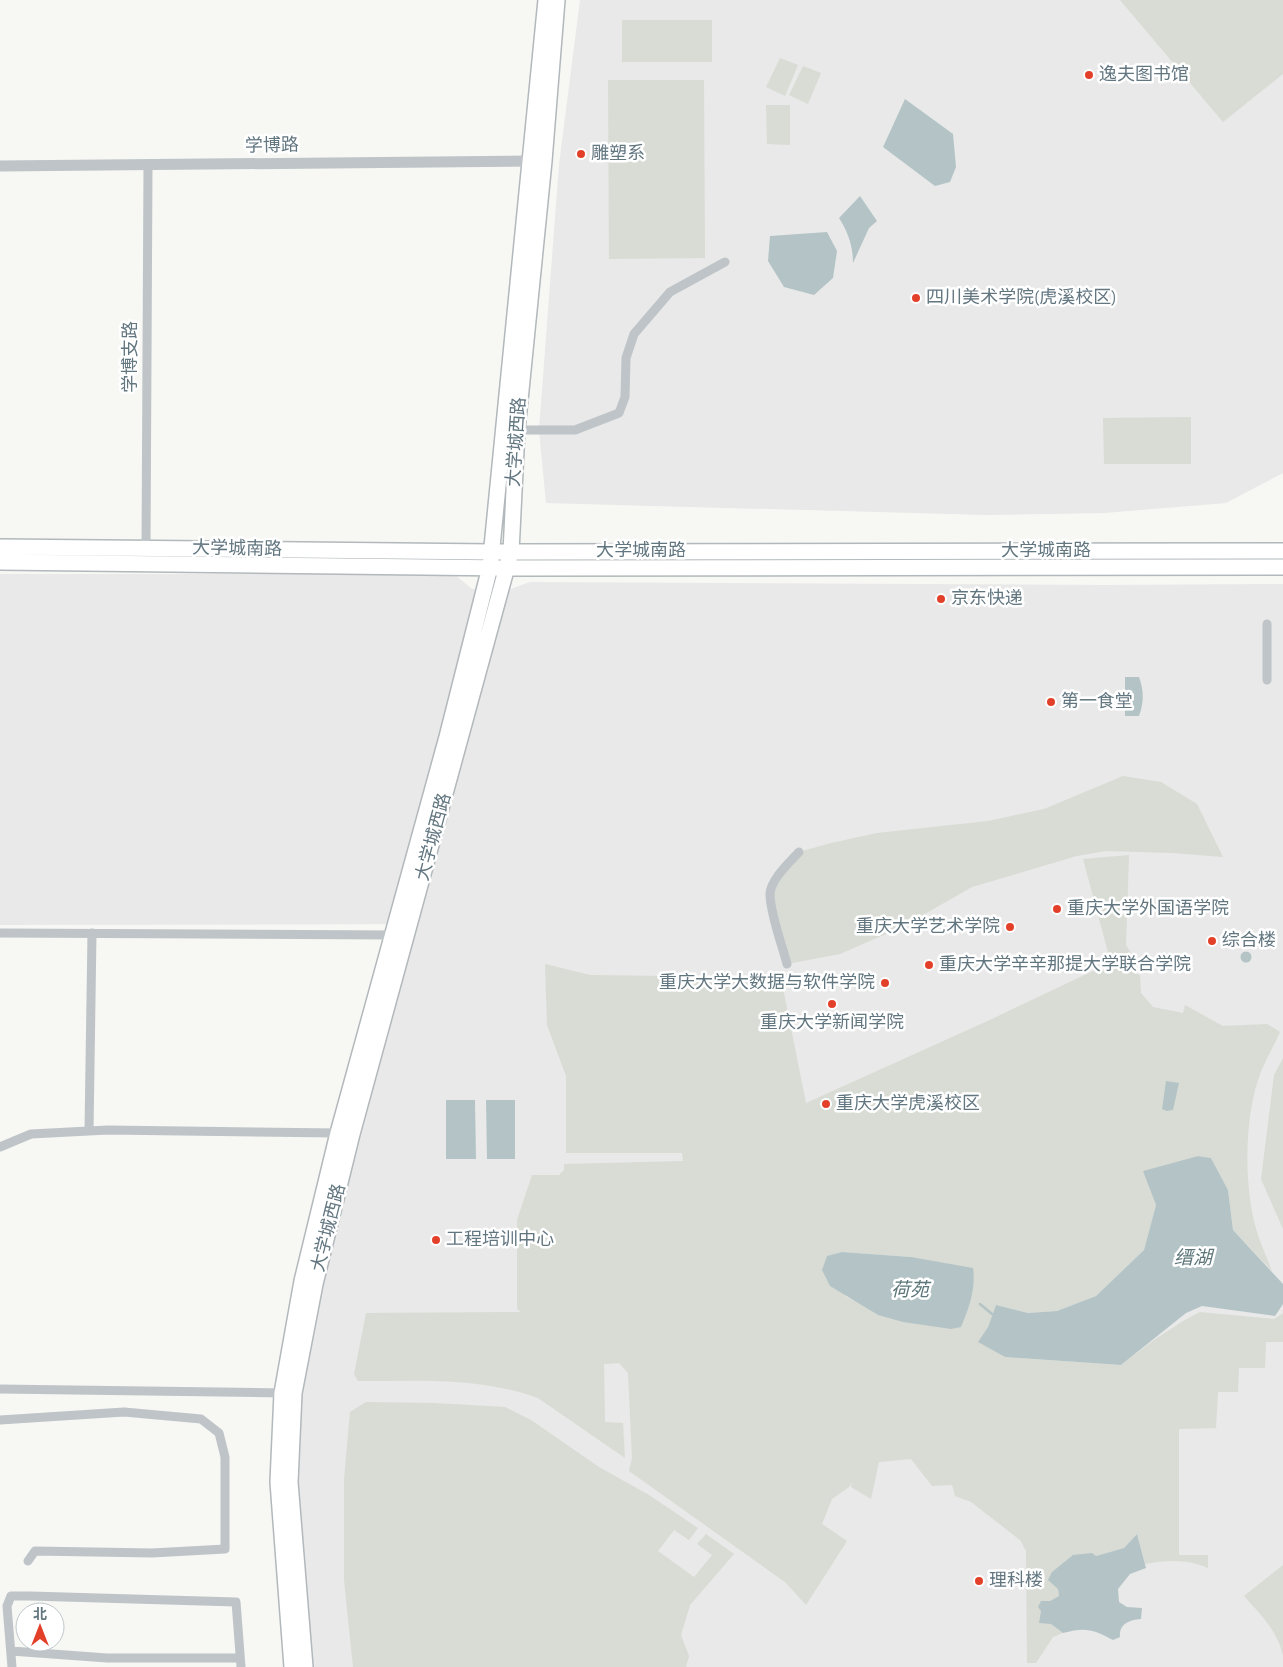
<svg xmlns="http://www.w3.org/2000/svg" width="1283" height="1667" font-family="'Alegreya Sans','Noto Sans SC',sans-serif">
<rect width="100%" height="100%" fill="#f7f7f4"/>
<!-- built -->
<path fill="#e8e9e8" d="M 580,0 L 1283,0 L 1283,473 L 1226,503 L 1104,513 L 988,515 L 546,503 L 539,430 L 559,165 Z
M 0,574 L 454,574 L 472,589 L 508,590 L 530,582 L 1104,585 L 1283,584 L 1283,1667 L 313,1667 L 296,1483 L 302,1388 L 321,1283 L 417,924 L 0,925 Z"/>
<!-- green -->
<path fill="#d8dcd4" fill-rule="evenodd" d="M 1120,0 L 1283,0 L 1283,74 L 1223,122 Z
M 622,20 L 712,20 L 712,62 L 622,62 Z
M 780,58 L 798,65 L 785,96 L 766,87 Z
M 803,66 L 821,73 L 808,104 L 789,95 Z
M 608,80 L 704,80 L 705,258 L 609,259 Z
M 766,105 L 790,105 L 790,145 L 767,144 Z
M 1191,417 L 1191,464 L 1104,464 L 1103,418 Z
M 1123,776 L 1161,782 L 1197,804 L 1223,857 L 1173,853 L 1106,851 L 1077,856 L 972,887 L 902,927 L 840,954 L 787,964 L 770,893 L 799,852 L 831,843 L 877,833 L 988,821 L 1044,809 Z
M 1129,855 L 1126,945 L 1138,964 L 1122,957 L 1109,956 L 1083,859 Z
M 545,964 L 590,975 L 744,977 L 780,973 L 806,1103 L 992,1019 L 1097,969 L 1112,964 L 1140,975 L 1141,993 L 1153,1007 L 1183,1013 L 1185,1005 L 1223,1026 L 1267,1024 L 1280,1032 C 1273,1048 1263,1064 1258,1080 C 1244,1123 1244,1190 1257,1232 C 1261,1245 1267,1258 1272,1271 L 1233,1230 L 1228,1190 L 1211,1158 L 1198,1156 L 1144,1171 L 1156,1205 L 1144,1250 L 1096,1296 L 1057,1311 L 1028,1313 L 996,1305 L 988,1327 L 979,1342 L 1005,1357 L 1121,1365 L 1154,1340 L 1183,1321 L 1200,1312 L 1274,1319 L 1283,1313 L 1283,1342 L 1266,1342 L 1265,1368 L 1239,1368 L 1238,1392 L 1218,1392 L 1216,1428 L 1179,1429 L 1179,1555 L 1208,1555 L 1208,1568 C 1187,1559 1167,1560 1145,1564 L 1137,1534 L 1124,1548 L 1096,1556 L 1058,1589 L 1059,1596 L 1050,1601 L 1041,1611 L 1051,1624 L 1063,1633 L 1053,1637 L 1036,1663 L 1027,1663 L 1026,1551 L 1020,1540 L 971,1502 L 955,1496 L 952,1485 L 932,1486 L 911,1459 L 879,1462 L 871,1499 L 851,1487 L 852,1482 L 849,1487 L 832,1499 L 822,1524 L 847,1541 L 806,1605 L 785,1582 L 629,1471 L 632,1458 L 628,1373 L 619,1363 L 604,1364 L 605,1422 L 623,1423 L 625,1458 L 538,1398 C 480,1377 419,1381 358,1381 L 354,1374 L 366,1313 L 521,1312 L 517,1309 L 517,1220 L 532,1175 L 559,1175 L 564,1170 L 564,1164 L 683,1161 L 682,1153 L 566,1153 L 566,1076 L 547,1025 ZM 842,1252 L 911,1257 L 878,1315 L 858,1302 L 846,1297 L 828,1256 Z
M 1283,1058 L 1283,1229 L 1261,1179 L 1274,1075 Z
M 366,1402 L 434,1403 L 505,1407 L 531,1420 L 599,1467 L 649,1495 L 698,1528 L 689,1540 L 674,1530 L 658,1551 L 694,1577 L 712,1555 L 697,1544 L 706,1534 L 734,1554 L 690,1605 L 681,1635 L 689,1656 L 686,1667 L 353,1667 L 344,1580 L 344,1479 L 350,1412 Z
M 1283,1565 L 1283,1656 C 1278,1631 1260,1614 1244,1596 Z"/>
<!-- water -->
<path fill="#b4c4c6" d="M 905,99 L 953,134 L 956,167 L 950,182 L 935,186 L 883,147 Z
M 860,196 L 877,221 L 869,228 L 853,263 C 853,246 848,232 839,218 Z
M 827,232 L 837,251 L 833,278 L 814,295 L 784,287 L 768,261 L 770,236 Z
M 1125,677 L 1139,677 C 1144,691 1144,702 1139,716 L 1125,716 Z
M1240.5 957a5.5 5.5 0 1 1 11 0a5.5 5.5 0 1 1-11 0Z
M 1166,1081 L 1179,1083 L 1173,1110 L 1167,1111 L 1162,1109 Z
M 446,1100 L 475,1100 L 476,1159 L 446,1159 Z
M 486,1100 L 515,1100 L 515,1159 L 487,1159 Z
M 1198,1156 L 1211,1158 L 1228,1190 L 1233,1230 L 1283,1284 L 1283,1304 L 1275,1316 L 1202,1306 L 1186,1313 L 1121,1365 L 1005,1357 L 978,1342 L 988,1327 L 996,1305 L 1028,1313 L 1057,1311 L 1096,1296 L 1144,1250 L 1156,1205 L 1143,1171 Z
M 842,1252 L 911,1257 L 973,1268 C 976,1289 969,1308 961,1327 L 951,1329 L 903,1322 L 878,1315 L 830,1286 L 822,1270 L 827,1256 Z
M 1137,1534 L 1146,1568 L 1130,1574 L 1118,1589 L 1119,1602 L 1127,1607 L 1142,1608 L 1141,1619 C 1129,1620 1119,1624 1120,1637 L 1113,1640 C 1093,1629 1085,1627 1063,1633 L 1051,1624 L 1039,1623 L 1041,1611 L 1038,1607 L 1041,1601 L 1050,1601 L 1059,1596 L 1058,1589 L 1048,1580 L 1052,1572 L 1073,1555 L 1092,1553 L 1096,1556 L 1124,1548 Z"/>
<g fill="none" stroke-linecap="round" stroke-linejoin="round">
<!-- stream -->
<path stroke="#b4c4c6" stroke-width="2.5" d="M 980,1304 L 992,1314"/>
<!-- primary casing -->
<g stroke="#b2b8bb" stroke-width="18">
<path id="primary" d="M 0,547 L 492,552 L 1283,551
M 0,562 L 508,568 L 1283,567
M 292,1667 L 278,1482 L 282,1393 L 302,1281 L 338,1133 L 447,737 L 490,567 L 546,0
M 305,1667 L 290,1482 L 294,1393 L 315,1284 L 352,1134 L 511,552 L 517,430 L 544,161 L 557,0"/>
</g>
<!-- minor -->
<path stroke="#bec4c7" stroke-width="9" d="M 517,430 L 575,430 L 619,413 L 625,397 L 626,358 L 634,334 L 670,292 L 725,262
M 146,548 L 148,165
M 1267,624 L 1267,680
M 0,933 L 395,935
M 787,964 C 782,945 770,913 770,894 C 771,879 789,863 799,852
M 89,1131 L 92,933
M 0,1147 L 31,1134 L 108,1130 L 338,1133
M 0,1389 L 284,1393
M 0,1420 L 124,1412 L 201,1419 L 219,1433 L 225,1457 L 225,1549 L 152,1553 L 35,1551 L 28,1561
M 11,1651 L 107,1658 L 240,1658
M 12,1667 L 7,1606 L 11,1596 L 30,1596 L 236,1602 L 241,1667"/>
<!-- tertiary -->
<path stroke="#bec4c7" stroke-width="11" d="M 0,166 L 538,161"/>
<!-- primary -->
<use href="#primary" stroke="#fff" stroke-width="15"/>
</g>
<!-- markers -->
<g fill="#e34029" stroke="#fff" stroke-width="2">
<circle cx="1089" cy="75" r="5"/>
<circle cx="581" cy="154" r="5"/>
<circle cx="916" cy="298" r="5"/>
<circle cx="941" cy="599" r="5"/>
<circle cx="1051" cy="702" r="5"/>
<circle cx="1057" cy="909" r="5"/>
<circle cx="1010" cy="927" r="5"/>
<circle cx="1212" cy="941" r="5"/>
<circle cx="929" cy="965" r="5"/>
<circle cx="885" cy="983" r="5"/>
<circle cx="832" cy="1004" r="5"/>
<circle cx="826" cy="1104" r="5"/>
<circle cx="436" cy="1240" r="5"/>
<circle cx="979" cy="1581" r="5"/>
</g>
<g text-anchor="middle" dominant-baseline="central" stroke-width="5" stroke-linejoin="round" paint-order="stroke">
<!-- poi labels -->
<g font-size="18" fill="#627680" stroke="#fff" text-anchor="start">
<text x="1099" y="75">逸夫图书馆</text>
<text x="591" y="154">雕塑系</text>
<text x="926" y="298">四川美术学院(虎溪校区)</text>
<text x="951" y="599">京东快递</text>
<text x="1061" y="702">第一食堂</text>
<text x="1067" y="909">重庆大学外国语学院</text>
<text x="1000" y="927" text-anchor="end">重庆大学艺术学院</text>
<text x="1222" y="941">综合楼</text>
<text x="939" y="965">重庆大学辛辛那提大学联合学院</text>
<text x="875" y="983" text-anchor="end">重庆大学大数据与软件学院</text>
<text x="832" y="1023" text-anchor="middle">重庆大学新闻学院</text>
<text x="836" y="1104">重庆大学虎溪校区</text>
<text x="446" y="1240">工程培训中心</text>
<text x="989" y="1581">理科楼</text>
</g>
<!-- street labels -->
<g font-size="18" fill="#627680" stroke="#fff">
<text transform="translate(272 146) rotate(-1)">学博路</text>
<text transform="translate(131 357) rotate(-90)">学博支路</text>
<text transform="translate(517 442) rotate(-86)">大学城西路</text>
<text transform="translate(237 549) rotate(1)">大学城南路</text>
<text x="641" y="551">大学城南路</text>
<text x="1046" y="551">大学城南路</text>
<text transform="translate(434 837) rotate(-75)">大学城西路</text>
<text transform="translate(329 1228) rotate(-76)">大学城西路</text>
</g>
<!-- water labels -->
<g font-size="19" font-style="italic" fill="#5d767a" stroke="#fff">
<text x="1193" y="1258">缙湖</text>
<text x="910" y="1290">荷苑</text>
</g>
</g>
<!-- north arrow -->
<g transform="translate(40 1627)"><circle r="24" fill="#ffffff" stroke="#c0c8cc"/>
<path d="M0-4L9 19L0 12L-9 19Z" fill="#e34029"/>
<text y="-8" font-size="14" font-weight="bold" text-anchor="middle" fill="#627680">北</text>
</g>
</svg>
